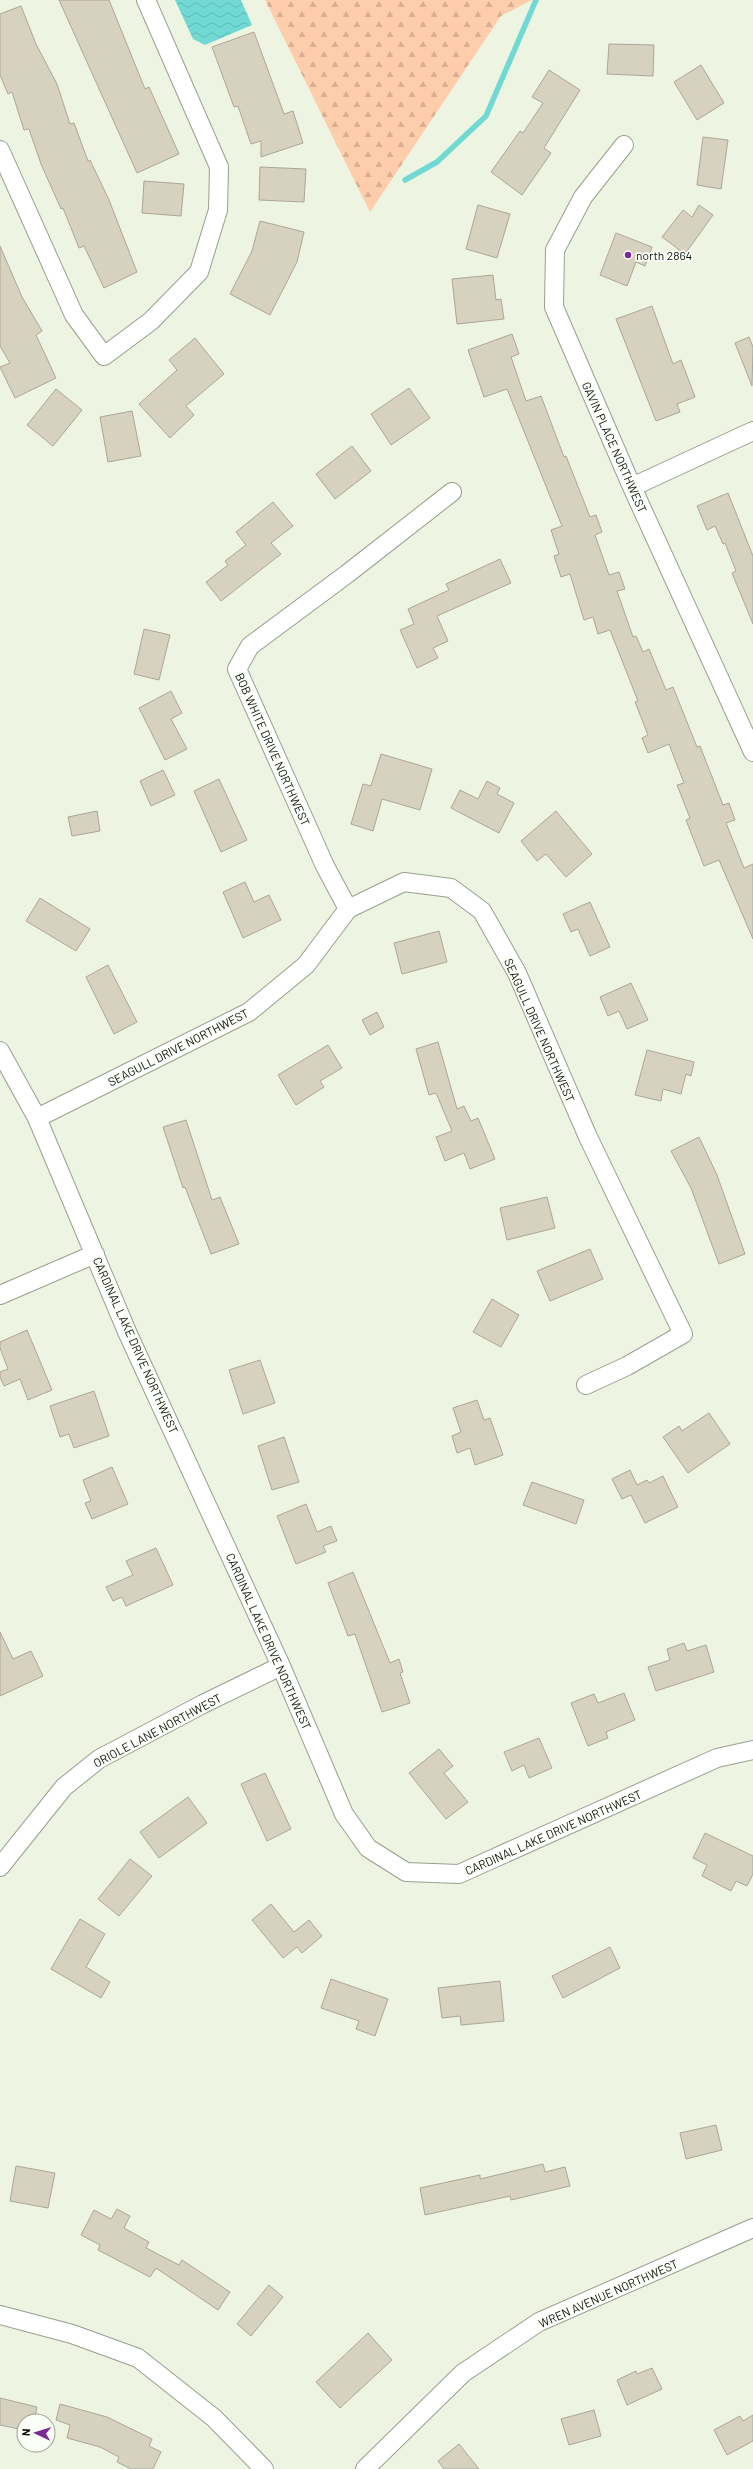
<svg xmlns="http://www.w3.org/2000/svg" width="753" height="2469" font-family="Barlow,sans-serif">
<defs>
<pattern id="forest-firs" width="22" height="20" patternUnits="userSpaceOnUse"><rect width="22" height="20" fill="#fecdab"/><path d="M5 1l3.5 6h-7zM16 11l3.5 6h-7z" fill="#d8af92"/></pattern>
<pattern id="water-waves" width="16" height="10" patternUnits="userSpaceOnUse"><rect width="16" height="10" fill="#71d9d3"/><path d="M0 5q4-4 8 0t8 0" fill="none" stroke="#61b9b4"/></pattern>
</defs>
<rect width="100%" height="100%" fill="#edf4e2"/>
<!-- forest -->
<path fill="url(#forest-firs)" d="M 265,0 L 532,0 L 501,16 L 370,212 Z"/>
<!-- water -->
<path fill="url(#water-waves)" d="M 175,0 L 241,0 L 252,25 L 205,45 L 193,39 Z"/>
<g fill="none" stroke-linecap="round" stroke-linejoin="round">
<!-- stream -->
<path stroke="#71d9d3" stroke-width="5.5" d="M 405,180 L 437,162 L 486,116 L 536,0"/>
</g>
<!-- building -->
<path fill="#d7d1bf" stroke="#ada696" d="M 59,0 L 109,0 L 145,89 L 149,87 L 179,154 L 137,173 Z
M 21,6 L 36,44 L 57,84 L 70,124 L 74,123 L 88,161 L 90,160 L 109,200 L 137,272 L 104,288 L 84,246 L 79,248 L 63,208 L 61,209 L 41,164 L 29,129 L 24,130 L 12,92 L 8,94 L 0,75 L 0,14 Z
M 254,32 L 284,114 L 293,111 L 303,143 L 261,157 L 261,141 L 251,144 L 238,106 L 234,107 L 212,47 Z
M 609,44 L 654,45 L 653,76 L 607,74 Z
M 701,65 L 724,103 L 697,120 L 674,82 Z
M 549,70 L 580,90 L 544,148 L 551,153 L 522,195 L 491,172 L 520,131 L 523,133 L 543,103 L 532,97 Z
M 703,137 L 728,140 L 721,189 L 697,185 Z
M 260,167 L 306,169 L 304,202 L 259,200 Z
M 144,181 L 184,184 L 181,216 L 142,213 Z
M 478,205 L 510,214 L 497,258 L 466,249 Z
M 699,205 L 713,215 L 685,254 L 662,237 L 683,210 L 692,217 Z
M 260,221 L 304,232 L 297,262 L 270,315 L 230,294 L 252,251 Z
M 616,233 L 652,247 L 645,266 L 636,262 L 627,286 L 600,275 Z
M 0,246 L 22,297 L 42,331 L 36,335 L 56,378 L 15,398 L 0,367 L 10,363 L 0,346 Z
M 493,275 L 496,300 L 501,299 L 504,319 L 457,324 L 452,279 Z
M 652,306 L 673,364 L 681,360 L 695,397 L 677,404 L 680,412 L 656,421 L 616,319 Z
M 512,334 L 519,354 L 511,357 L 526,401 L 541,396 L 564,457 L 566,456 L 590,517 L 596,515 L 602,532 L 595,535 L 609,575 L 619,572 L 625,589 L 617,591 L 633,637 L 636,636 L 643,652 L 649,649 L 666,690 L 673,687 L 697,747 L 700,746 L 723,805 L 729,803 L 735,820 L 726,823 L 744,868 L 753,864 L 753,939 L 719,860 L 704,866 L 686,820 L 690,818 L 677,785 L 684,783 L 669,744 L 648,753 L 642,738 L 648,735 L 635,702 L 638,701 L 610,630 L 598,634 L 593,617 L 584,620 L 570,574 L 561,577 L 554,556 L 559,554 L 551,530 L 562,526 L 507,389 L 484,397 L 468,350 Z
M 749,337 L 753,347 L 752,386 L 735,343 Z
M 195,338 L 224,374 L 186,406 L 194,415 L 170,438 L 139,404 L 177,370 L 169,360 Z
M 409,388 L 430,418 L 391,445 L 371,414 Z
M 56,389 L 82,410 L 53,446 L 27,425 Z
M 132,411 L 141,456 L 108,462 L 100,417 Z
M 352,446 L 371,471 L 335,499 L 316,474 Z
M 728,493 L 753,556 L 753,624 L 732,573 L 736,571 L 725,543 L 723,544 L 715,526 L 707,530 L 697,506 Z
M 273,502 L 293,526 L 271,543 L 281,554 L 221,601 L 206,582 L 228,565 L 225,561 L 246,545 L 236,532 Z
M 500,559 L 511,583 L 437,616 L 448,641 L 433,648 L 438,658 L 417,668 L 400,630 L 414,624 L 408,609 L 449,590 L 446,584 Z
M 144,629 L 170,635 L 159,680 L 134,674 Z
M 171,691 L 182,713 L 171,719 L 187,749 L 165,760 L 139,708 Z
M 381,754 L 432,769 L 420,810 L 382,799 L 373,831 L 351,824 L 363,784 L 371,786 Z
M 163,770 L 175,795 L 151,806 L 140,781 Z
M 219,779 L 247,840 L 221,852 L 194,791 Z
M 487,781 L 500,788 L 497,794 L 514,803 L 499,833 L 451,808 L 460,790 L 478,799 Z
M 97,811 L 100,831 L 72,836 L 68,817 Z
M 556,811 L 592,854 L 566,877 L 546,854 L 537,861 L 521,841 Z
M 245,882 L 254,902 L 269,895 L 281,920 L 243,938 L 223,892 Z
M 40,898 L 90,929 L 76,951 L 26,921 Z
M 590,902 L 610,947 L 590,956 L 578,929 L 571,932 L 563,914 Z
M 439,931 L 447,962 L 402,974 L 394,943 Z
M 108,965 L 137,1022 L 114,1034 L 86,977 Z
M 631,983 L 648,1020 L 627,1029 L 619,1011 L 608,1016 L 600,997 Z
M 377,1012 L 384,1027 L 370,1035 L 362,1020 Z
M 438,1042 L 457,1109 L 464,1106 L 471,1121 L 478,1118 L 495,1159 L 470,1169 L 464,1153 L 445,1161 L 436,1137 L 452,1131 L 436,1093 L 429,1095 L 416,1049 Z
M 328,1045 L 342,1068 L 320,1081 L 324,1087 L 296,1105 L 278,1075 Z
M 647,1050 L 694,1062 L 691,1076 L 686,1074 L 681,1094 L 663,1089 L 661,1101 L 635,1095 Z
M 186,1120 L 212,1200 L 220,1197 L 239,1244 L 211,1254 L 185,1187 L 183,1188 L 163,1127 Z
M 699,1137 L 717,1175 L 745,1254 L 719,1264 L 691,1188 L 671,1151 Z
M 547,1197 L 555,1228 L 507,1240 L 500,1208 Z
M 590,1249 L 603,1279 L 550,1301 L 537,1271 Z
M 492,1299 L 519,1315 L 501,1347 L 473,1332 Z
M 27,1330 L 52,1390 L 28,1400 L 20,1379 L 4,1386 L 0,1377 L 0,1372 L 8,1369 L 0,1348 L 0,1342 Z
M 260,1360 L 275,1403 L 243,1414 L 229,1370 Z
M 94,1391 L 109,1436 L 74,1448 L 69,1434 L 60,1437 L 50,1406 Z
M 477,1400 L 484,1420 L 490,1418 L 503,1455 L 475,1465 L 470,1448 L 457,1453 L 452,1436 L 461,1432 L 453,1408 Z
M 709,1413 L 730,1444 L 688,1473 L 663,1437 L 679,1426 L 682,1431 Z
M 284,1437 L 299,1482 L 272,1490 L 258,1446 Z
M 112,1467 L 128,1504 L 92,1519 L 85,1503 L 91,1501 L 83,1480 Z
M 630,1470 L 637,1485 L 647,1480 L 649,1483 L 663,1476 L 678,1507 L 645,1523 L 631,1495 L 622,1499 L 612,1479 Z
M 532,1482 L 584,1500 L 576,1524 L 523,1505 Z
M 306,1504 L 317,1532 L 331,1526 L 337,1541 L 323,1546 L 326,1552 L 296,1564 L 277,1516 Z
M 156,1548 L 173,1585 L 126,1606 L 122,1597 L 113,1601 L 106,1587 L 133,1575 L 126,1561 Z
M 353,1572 L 390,1663 L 399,1659 L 403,1672 L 400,1673 L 410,1703 L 382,1712 L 355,1634 L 348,1636 L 328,1583 Z
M 0,1632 L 13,1659 L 31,1651 L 43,1676 L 0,1696 Z
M 684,1643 L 687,1651 L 706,1645 L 714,1672 L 656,1691 L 648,1667 L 670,1660 L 667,1649 Z
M 624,1693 L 635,1720 L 606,1732 L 608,1738 L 588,1746 L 571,1703 L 594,1694 L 598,1703 Z
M 539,1738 L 552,1768 L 529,1778 L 524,1765 L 512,1771 L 504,1752 Z
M 439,1749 L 453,1766 L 444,1773 L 468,1802 L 446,1819 L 409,1773 Z
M 265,1773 L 291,1829 L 267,1841 L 241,1784 Z
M 188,1797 L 207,1823 L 159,1858 L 140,1832 Z
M 705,1833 L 753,1856 L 753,1874 L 747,1886 L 736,1881 L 731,1891 L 702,1876 L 707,1865 L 693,1858 Z
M 130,1859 L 152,1876 L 119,1916 L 98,1899 Z
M 271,1904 L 294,1932 L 309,1920 L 322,1936 L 302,1953 L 297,1947 L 283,1958 L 252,1920 Z
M 80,1919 L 105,1934 L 86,1967 L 110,1982 L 101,1998 L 51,1969 Z
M 610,1947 L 620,1968 L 563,1998 L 552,1976 Z
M 331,1979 L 388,1999 L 375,2036 L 356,2029 L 359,2021 L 321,2008 Z
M 500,1981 L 504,2021 L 461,2025 L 460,2016 L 442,2018 L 438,1988 Z
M 716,2125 L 722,2150 L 686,2159 L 680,2133 Z
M 543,2164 L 545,2172 L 565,2167 L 570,2186 L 511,2200 L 510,2196 L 425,2215 L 420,2188 L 480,2175 L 480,2179 Z
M 16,2166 L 55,2173 L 48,2208 L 10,2201 Z
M 117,2209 L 130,2216 L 124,2228 L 149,2242 L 146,2248 L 179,2265 L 182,2260 L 230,2292 L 218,2310 L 156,2268 L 150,2277 L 98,2250 L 100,2245 L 81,2235 L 94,2210 L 111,2219 Z
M 269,2285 L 283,2297 L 251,2336 L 237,2324 Z
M 368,2333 L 392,2360 L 340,2408 L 316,2382 Z
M 652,2368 L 662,2389 L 627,2405 L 617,2380 L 636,2371 L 637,2374 Z
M 0,2398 L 37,2407 L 34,2421 L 24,2421 L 24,2430 L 0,2425 Z
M 60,2404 L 107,2417 L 152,2439 L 149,2446 L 161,2452 L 153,2469 L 131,2469 L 117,2462 L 119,2457 L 100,2447 L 67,2438 L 70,2425 L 56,2420 Z
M 594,2410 L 601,2436 L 569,2445 L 561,2419 Z
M 753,2415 L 753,2441 L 727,2455 L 714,2430 L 740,2416 L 743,2421 Z
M 459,2444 L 479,2469 L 444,2469 L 438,2461 Z"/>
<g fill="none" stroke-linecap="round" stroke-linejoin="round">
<!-- minor casing -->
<g stroke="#999f8e" stroke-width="20">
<path id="minor" d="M 624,145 L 583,197 L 555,250 L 554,307 L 632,487 L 753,752
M 0,150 L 74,315 L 104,356 L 151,321 L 199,272 L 218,210 L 219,167 L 146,0
M 632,487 L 753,431
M 348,909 L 325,866 L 237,669 L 250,646 L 347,574 L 452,492
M 0,1051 L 37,1118 L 128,1334 L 281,1666 L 344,1814 L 368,1848 L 406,1872 L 459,1874 L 717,1758 L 753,1750
M 37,1118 L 249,1012 L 306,965 L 348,909 L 404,882 L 451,888 L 482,911 L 517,973 L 588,1137 L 683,1334 L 627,1366 L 586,1385
M 0,1295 L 95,1254
M 0,1867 L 64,1787 L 99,1759 L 203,1704 L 281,1666
M 0,2315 L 72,2334 L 138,2358 L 214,2418 L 264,2469
M 365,2469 L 463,2373 L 539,2322 L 753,2228"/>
</g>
<!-- minor -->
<use href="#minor" stroke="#fff" stroke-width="18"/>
</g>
<!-- markers -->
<circle fill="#7b2898" stroke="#fcfff8" stroke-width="1.5" cx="628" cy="255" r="4"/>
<g text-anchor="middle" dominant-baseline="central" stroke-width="3.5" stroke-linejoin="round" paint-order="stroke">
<!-- poi labels -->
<g font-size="12" fill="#0e110b" stroke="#fcfff8" text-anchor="start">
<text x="636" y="255">north 2864</text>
</g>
<!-- street labels -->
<g font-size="12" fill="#0e110b" stroke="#fcfff8">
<text transform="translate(615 447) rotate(66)">GAVIN PLACE NORTHWEST</text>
<text transform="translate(273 749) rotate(66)">BOB WHITE DRIVE NORTHWEST</text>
<text transform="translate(540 1030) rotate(66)">SEAGULL DRIVE NORTHWEST</text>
<text transform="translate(178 1047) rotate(-27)">SEAGULL DRIVE NORTHWEST</text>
<text transform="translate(136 1345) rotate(66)">CARDINAL LAKE DRIVE NORTHWEST</text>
<text transform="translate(269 1641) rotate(66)">CARDINAL LAKE DRIVE NORTHWEST</text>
<text transform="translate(157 1730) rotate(-28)">ORIOLE LANE NORTHWEST</text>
<text transform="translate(553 1832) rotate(-24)">CARDINAL LAKE DRIVE NORTHWEST</text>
<text transform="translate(608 2293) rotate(-24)">WREN AVENUE NORTHWEST</text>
</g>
</g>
<!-- north arrow -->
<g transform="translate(36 2433) rotate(274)"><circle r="19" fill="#fcfff8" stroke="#9da099"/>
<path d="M0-3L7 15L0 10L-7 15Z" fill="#7b2898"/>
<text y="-6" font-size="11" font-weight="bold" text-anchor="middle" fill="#0e110b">N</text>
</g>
</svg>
